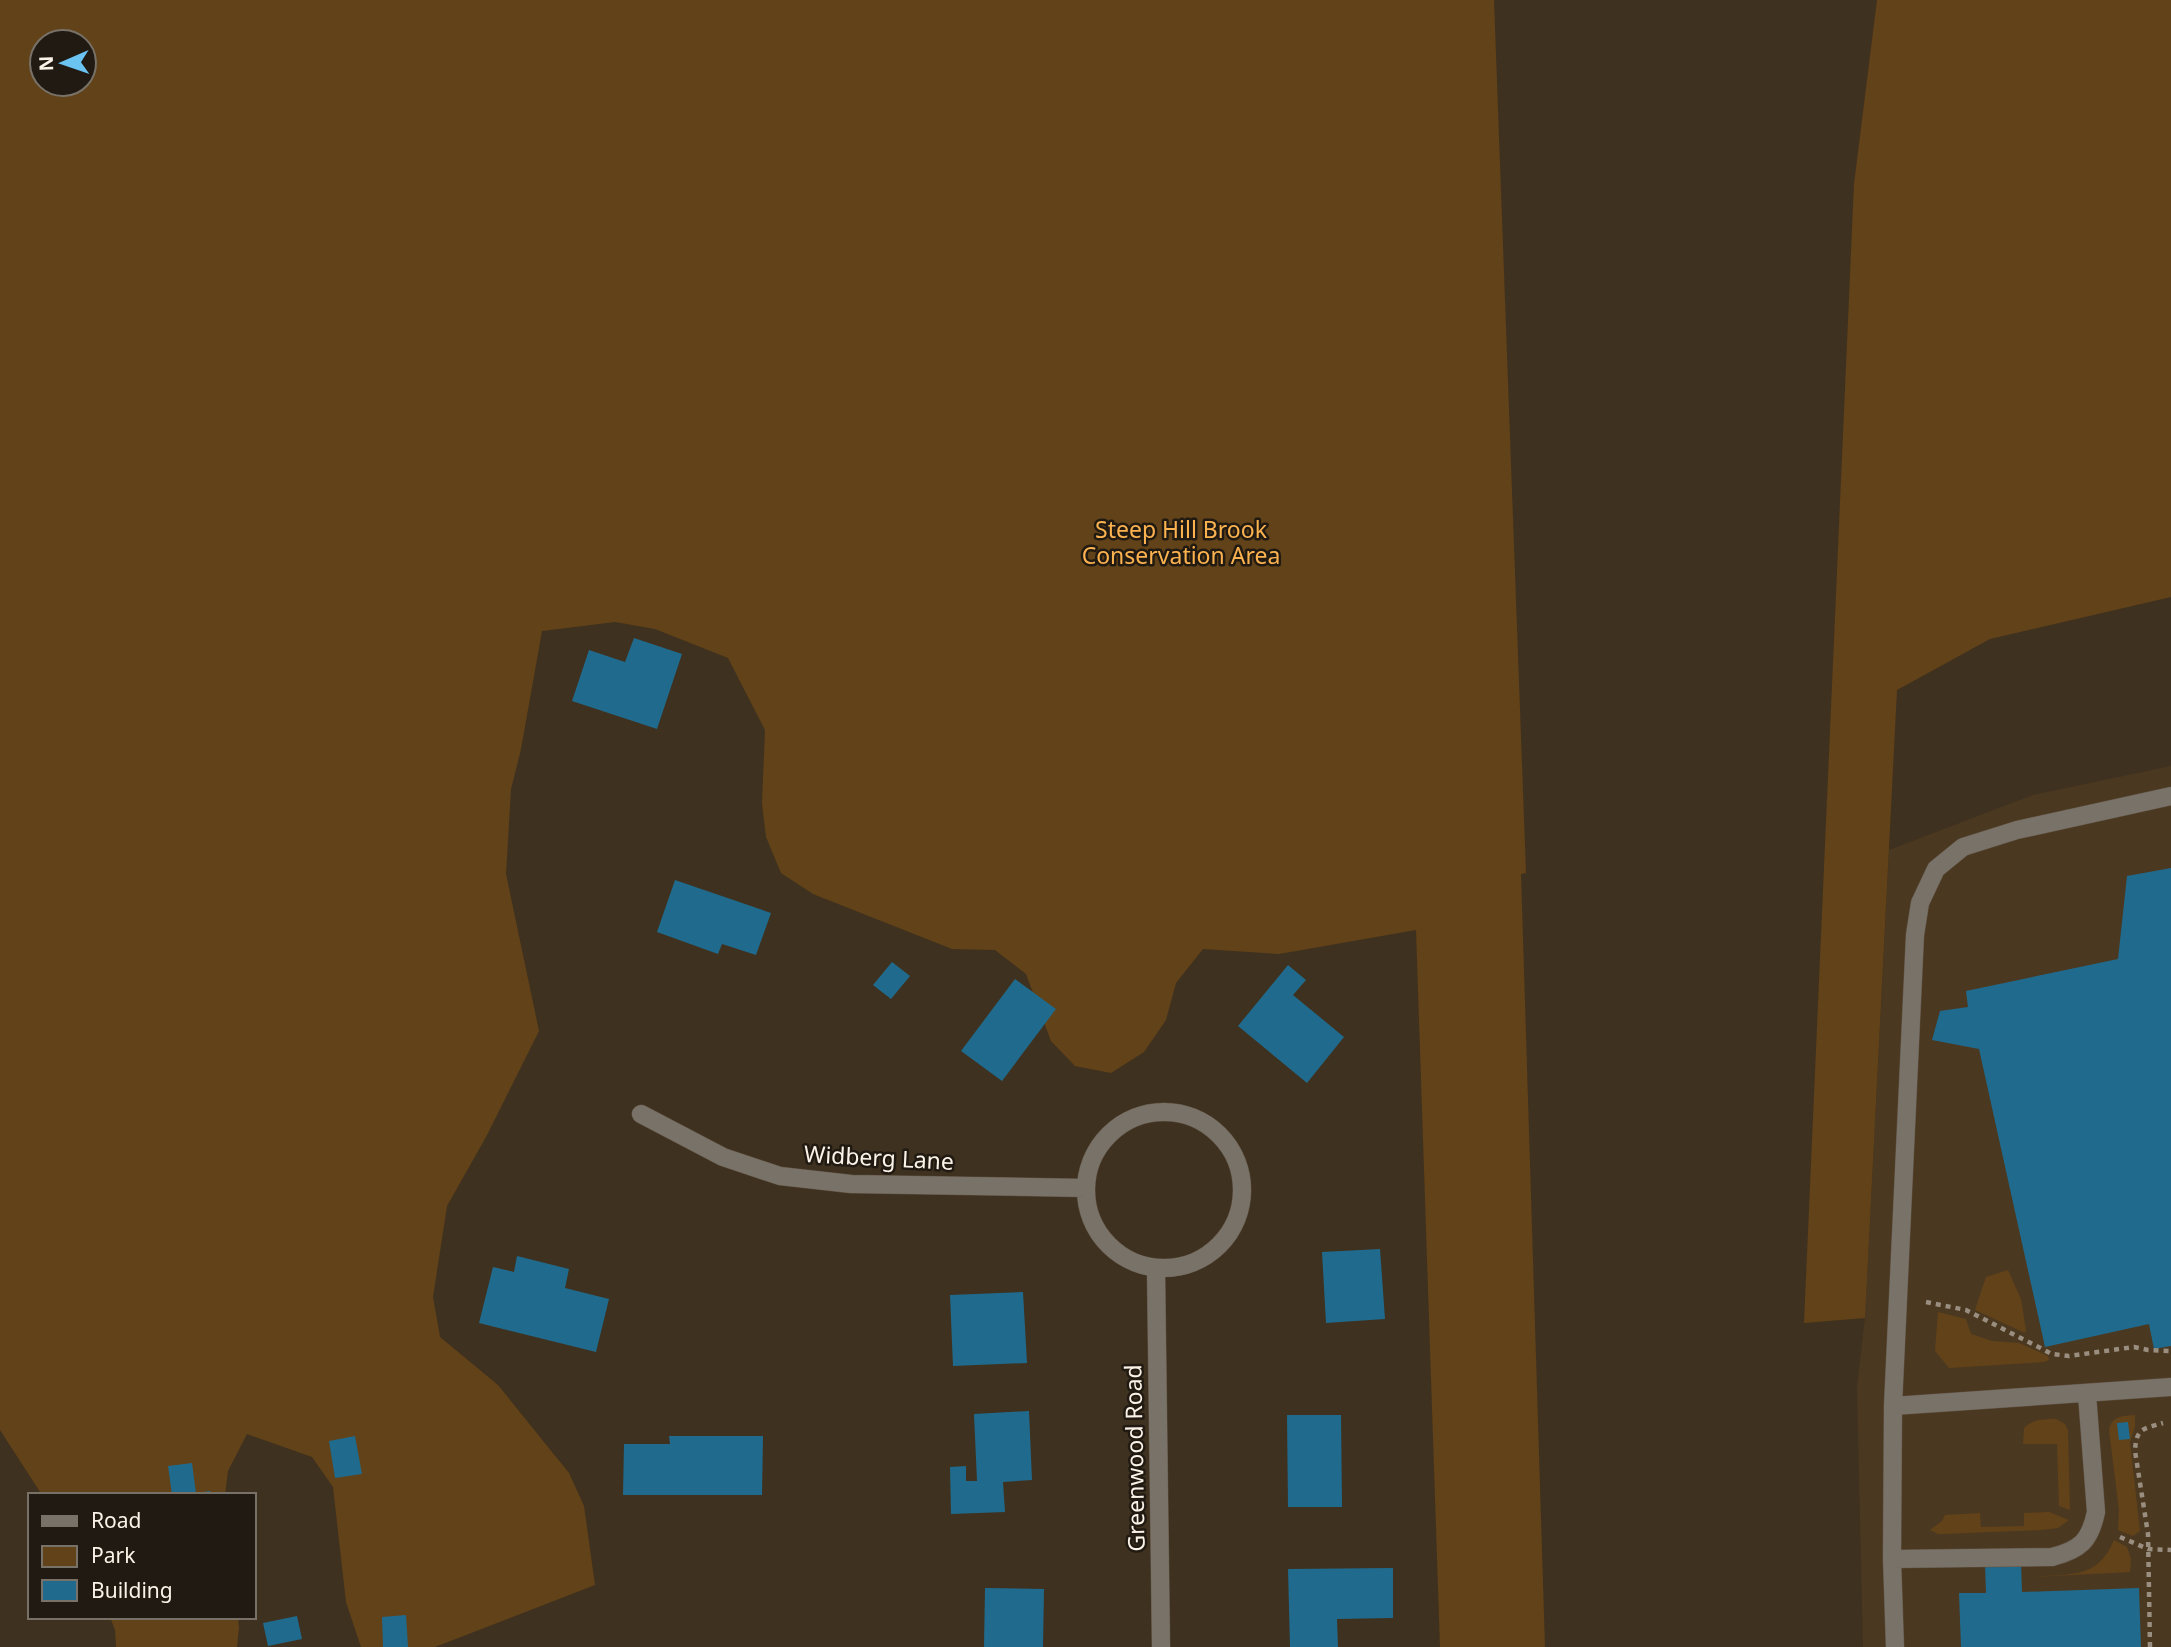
<svg xmlns="http://www.w3.org/2000/svg" width="2171" height="1647" font-family="'Noto Sans',sans-serif">
<rect width="100%" height="100%" fill="#3f311f"/>
<!-- built -->
<path fill="#4b3821" d="M 2171,766 L 2171,1647 L 1863,1647 L 1857,1387 L 1865,1318 L 1889,850 L 2033,795 Z"/>
<!-- green -->
<path fill="#624218" fill-rule="evenodd" d="M 0,0 L 1494,0 L 1526,873 L 1521,874 L 1545,1647 L 1440,1647 L 1416,930 L 1279,954 L 1203,949 L 1176,983 L 1166,1020 L 1144,1052 L 1111,1073 L 1075,1066 L 1051,1041 L 1026,974 L 995,950 L 952,949 L 813,894 L 781,873 L 766,837 L 762,803 L 765,730 L 728,658 L 655,629 L 615,622 L 542,631 L 521,749 L 511,789 L 506,874 L 539,1031 L 486,1137 L 447,1206 L 433,1297 L 440,1337 L 498,1385 L 569,1473 L 584,1506 L 595,1585 L 435,1647 L 361,1647 L 346,1602 L 333,1487 L 312,1457 L 247,1434 L 228,1471 L 225,1495 L 42,1495 L 0,1430 ZM 42,42 L 84,42 L 84,84 L 42,84 Z
M 1877,0 L 2171,0 L 2171,597 L 1990,639 L 1897,690 L 1865,1318 L 1804,1323 L 1854,184 Z
M 2008,1270 L 2021,1299 L 2026,1330 L 2025,1333 L 1975,1310 L 1986,1277 Z
M 1938,1312 L 1966,1319 L 1971,1334 L 1992,1341 L 2019,1343 L 2048,1356 L 2049,1360 L 2044,1362 L 1949,1368 L 1935,1351 Z
M 2135,1415 L 2135,1427 L 2130,1442 L 2140,1531 L 2133,1536 L 2118,1530 L 2119,1510 L 2109,1430 C 2111,1416 2123,1416 2135,1415 Z
M 2056,1419 L 2065,1424 L 2068,1430 L 2070,1510 L 2059,1506 L 2057,1444 L 2023,1444 L 2024,1428 C 2033,1419 2043,1419 2056,1419 Z
M 2049,1512 L 2069,1520 L 2058,1528 L 2042,1530 L 1944,1534 L 1938,1534 L 1930,1530 L 1942,1521 L 1945,1515 L 1980,1513 L 1981,1527 L 2024,1526 L 2024,1513 Z
M 2114,1540 L 2127,1547 L 2131,1559 L 2130,1572 L 2033,1577 C 2071,1573 2097,1580 2114,1540 Z
M 110,1617 L 238,1617 L 239,1628 L 237,1647 L 116,1647 L 115,1630 Z"/>
<!-- building -->
<path fill="#206b8d" d="M 634,638 L 682,654 L 657,729 L 572,701 L 589,650 L 625,662 Z
M 2171,868 L 2171,1346 L 2154,1349 L 2149,1324 L 2045,1347 L 1979,1049 L 1932,1040 L 1940,1011 L 1968,1007 L 1966,991 L 2118,959 L 2127,876 Z
M 675,880 L 771,913 L 756,955 L 722,944 L 718,954 L 657,932 Z
M 892,962 L 910,976 L 891,999 L 873,985 Z
M 1288,965 L 1306,980 L 1293,995 L 1344,1037 L 1307,1083 L 1238,1026 Z
M 1015,979 L 1056,1009 L 1002,1081 L 961,1051 Z
M 1380,1249 L 1385,1319 L 1326,1323 L 1322,1252 Z
M 517,1256 L 569,1269 L 565,1288 L 609,1299 L 596,1352 L 479,1323 L 493,1267 L 514,1272 Z
M 1023,1292 L 1027,1363 L 953,1366 L 950,1295 Z
M 1029,1411 L 1032,1480 L 1003,1482 L 1005,1512 L 951,1514 L 950,1467 L 966,1466 L 966,1481 L 977,1481 L 974,1414 Z
M 1287,1415 L 1341,1415 L 1342,1507 L 1288,1507 Z
M 2128,1422 L 2130,1439 L 2119,1440 L 2117,1423 Z
M 355,1436 L 362,1474 L 335,1478 L 329,1441 Z
M 669,1436 L 763,1436 L 762,1495 L 623,1495 L 624,1444 L 670,1444 Z
M 192,1463 L 196,1493 L 210,1491 L 211,1495 L 172,1495 L 168,1466 Z
M 2021,1562 L 2022,1592 L 2139,1588 L 2141,1647 L 1961,1647 L 1959,1593 L 1986,1593 L 1985,1564 Z
M 1393,1568 L 1393,1618 L 1337,1619 L 1338,1647 L 1290,1647 L 1288,1569 Z
M 985,1588 L 1044,1589 L 1043,1647 L 984,1647 Z
M 406,1615 L 408,1647 L 383,1647 L 382,1617 Z
M 297,1616 L 302,1639 L 268,1646 L 263,1623 Z"/>
<g fill="none" stroke-linecap="round" stroke-linejoin="round">
<!-- service casing -->
<g stroke="#5d503f" stroke-width="19">
<path id="service" d="M 1893,1406 L 1915,935 L 1920,903 L 1936,869 L 1963,847 L 2017,830 L 2171,796
M 1892,1559 L 2052,1557 C 2080,1550 2090,1541 2096,1512 L 2087,1394
M 1895,1647 L 1892,1559 L 1893,1406 L 2171,1387"/>
</g>
<!-- minor casing -->
<g stroke="#5d503f" stroke-width="19">
<path id="minor" d="M1086 1190a78 78 0 1 1 156 0a78 78 0 1 1-156 0Z
M 641,1114 L 723,1157 L 780,1176 L 851,1184 L 1086,1188
M 1156,1269 L 1161,1647"/>
</g>
<!-- path -->
<path stroke="#998e7f" stroke-width="4.5" stroke-dasharray="5 5" stroke-linecap="butt" d="M 1926,1302 L 1966,1310 L 2052,1354 L 2069,1356 L 2134,1347 L 2148,1350 L 2171,1351
M 2120,1537 L 2148,1549 L 2171,1550
M 2150,1647 L 2148,1534 L 2135,1451 C 2136,1428 2143,1429 2163,1423"/>
<!-- service -->
<use href="#service" stroke="#797269" stroke-width="18"/>
<!-- minor -->
<use href="#minor" stroke="#797269" stroke-width="18"/>
</g>
<g text-anchor="middle" dominant-baseline="central" stroke-width="5" stroke-linejoin="round" paint-order="stroke">
<!-- park labels -->
<g font-size="23" fill="#fbb24f" stroke="#201a12">
<text x="1181" y="529">Steep Hill Brook<tspan x="1181" dy="26">Conservation Area</tspan></text>
</g>
<!-- street labels -->
<g font-size="23" fill="#fcf3e8" stroke="#201a12">
<text transform="translate(879 1157) rotate(3)">Widberg Lane</text>
<text transform="translate(1134 1458) rotate(-91)">Greenwood Road</text>
</g>
</g>
<!-- legend -->
<rect x="28" y="1493" width="228" height="126" fill="#201a12" stroke="#787168" stroke-width="2"/>
<rect x="42" y="1516" width="35" height="10" fill="#797269" stroke="#787168" stroke-width="2"/>
<text x="91" y="1528" font-size="21" fill="#fcf3e8">Road</text>
<rect x="42" y="1546" width="35" height="21" fill="#624218" stroke="#787168" stroke-width="2"/>
<text x="91" y="1563" font-size="21" fill="#fcf3e8">Park</text>
<rect x="42" y="1580" width="35" height="21" fill="#206b8d" stroke="#787168" stroke-width="2"/>
<text x="91" y="1598" font-size="21" fill="#fcf3e8">Building</text>
<!-- north arrow -->
<g transform="translate(63 63) rotate(268)"><circle r="33" fill="#201a12" stroke="#787168" stroke-width="2"/>
<path d="M0-5L12 26L0 18L-12 26Z" fill="#6ac3f1"/>
<text y="-10" font-size="19" font-weight="bold" text-anchor="middle" fill="#fcf3e8">N</text>
</g>
</svg>
